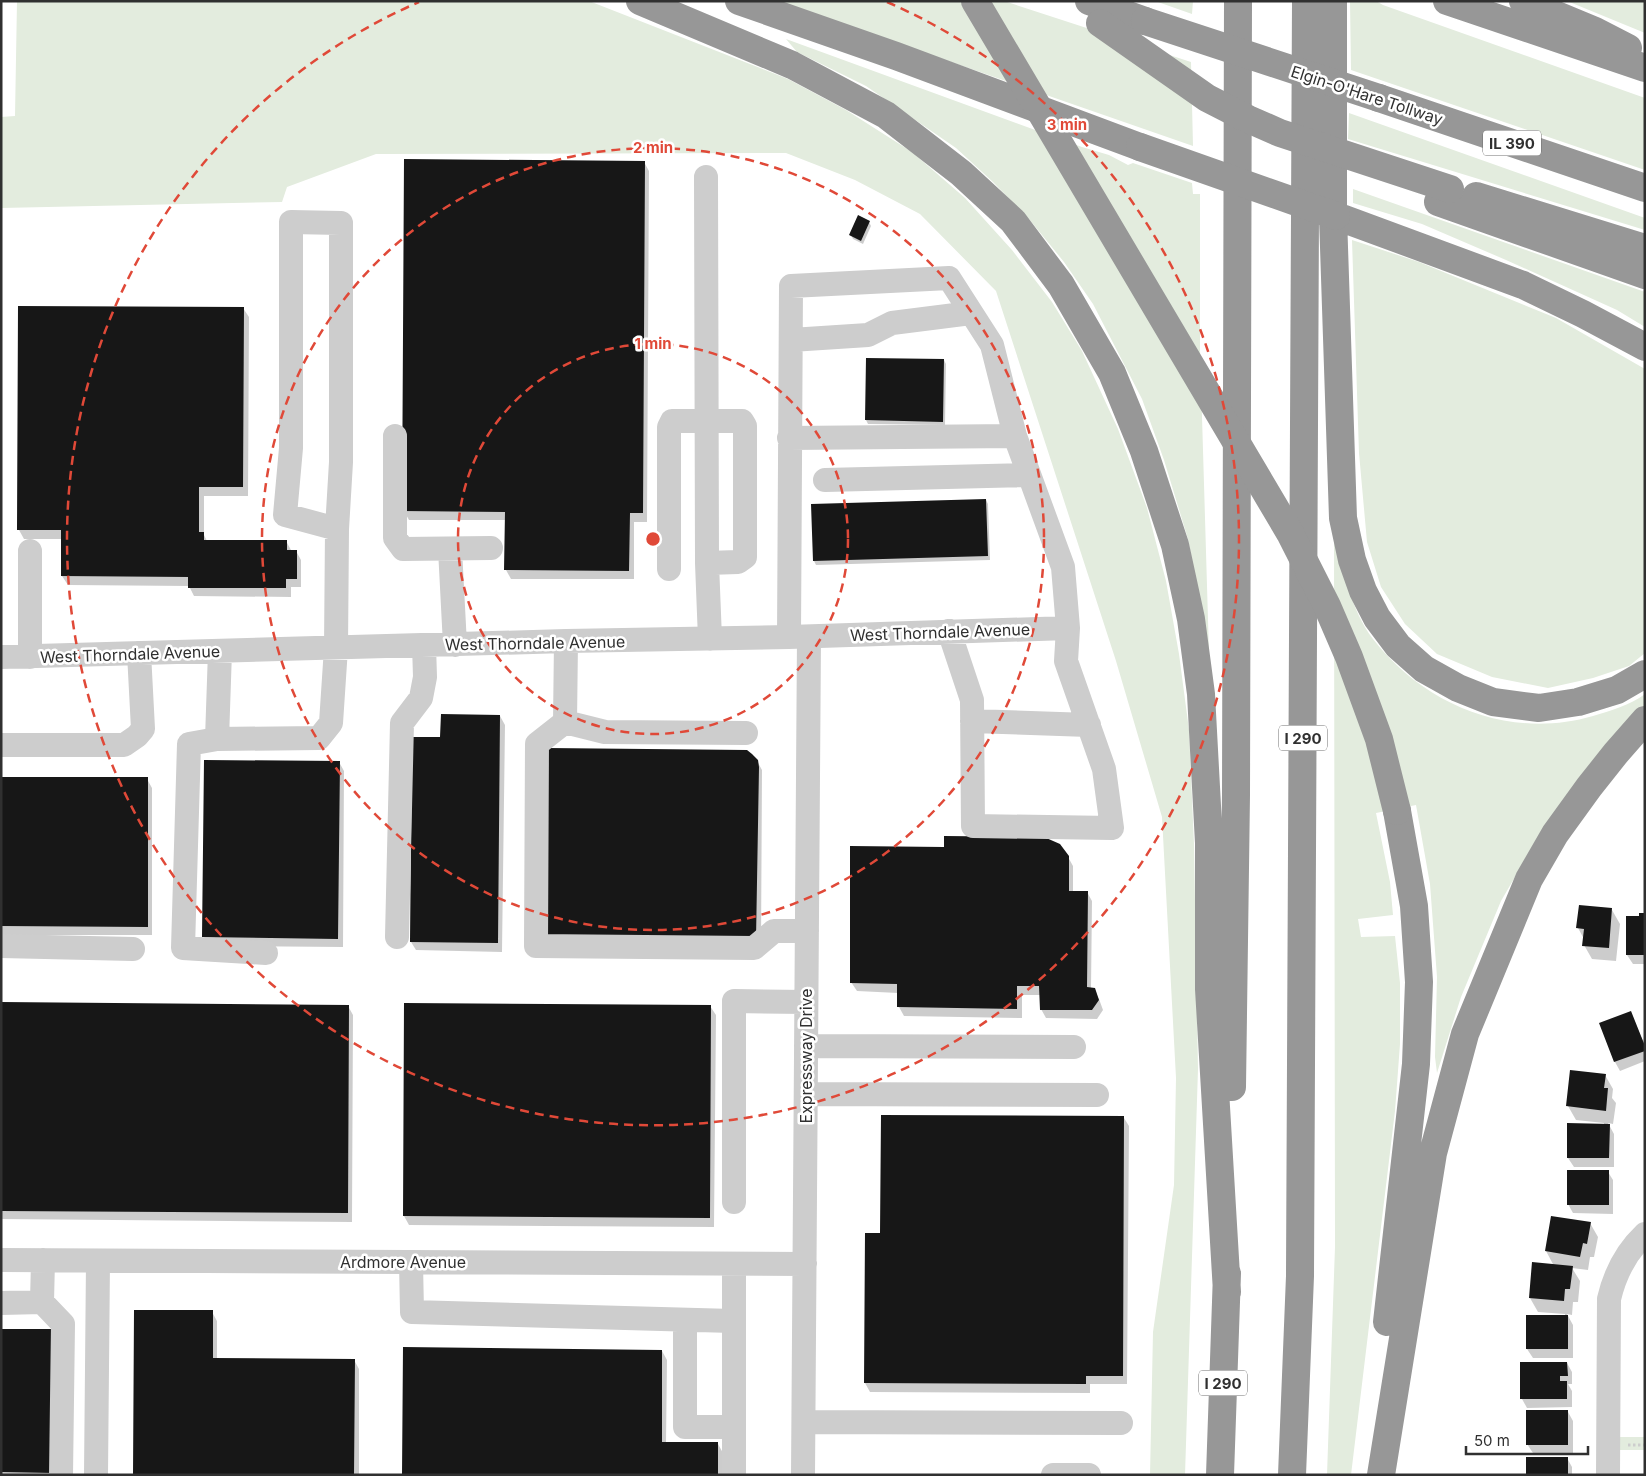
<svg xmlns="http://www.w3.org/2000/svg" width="1646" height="1476" font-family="Inter,sans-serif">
<rect width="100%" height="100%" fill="#fff"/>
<!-- green -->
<path fill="#e3ecde" d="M 17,1 L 589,1 L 788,79 L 846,110 L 912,152 L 965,198 L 1012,250 L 1052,302 L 1082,351 L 1118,429 L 1147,508 L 1166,581 L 1179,654 L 1189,730 L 1194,844 L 1198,1069 L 1185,1475 L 1150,1475 L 1153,1332 L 1174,1185 L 1176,1078 L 1162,817 L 1116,661 L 996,291 L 920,214 L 855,180 L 786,153 L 376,154 L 287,187 L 282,202 L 1,208 L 1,117 L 15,116 Z
M 776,1 L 1004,1 L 1191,62 L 1193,146 Z
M 1155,1 L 1193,1 L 1192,14 Z
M 1350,1 L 1376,1 L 1383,5 L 1645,98 L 1645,170 L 1351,70 Z
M 1567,1 L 1645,1 L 1645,33 Z
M 786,39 L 1082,147 L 1109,155 L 1128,165 L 1133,163 L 1192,183 L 1193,194 L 1200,194 L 1200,349 L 1209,653 L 1188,539 L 1164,460 L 1142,399 L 1093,304 L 1064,262 L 1029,219 L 993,182 L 956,148 L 866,86 L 797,52 Z
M 1349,113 L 1645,218 L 1645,230 L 1348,139 Z
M 1353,189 L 1645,292 L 1645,327 L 1617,310 L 1506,260 L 1422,224 L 1353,203 Z
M 1352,240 L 1419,262 L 1556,318 L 1645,369 L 1645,653 L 1629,666 L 1593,678 L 1548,688 L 1492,677 L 1437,654 L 1405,624 L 1381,587 L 1367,542 L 1359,453 Z
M 1334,537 C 1344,572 1351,610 1373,639 C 1425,706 1510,740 1593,716 C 1610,711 1630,705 1645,694 L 1645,707 L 1537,839 L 1501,901 L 1461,997 L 1437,1073 L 1435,1057 L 1437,977 L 1430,884 L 1416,805 L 1376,813 L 1390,882 L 1393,915 L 1358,919 L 1361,937 L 1395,936 L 1400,983 L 1400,1044 L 1395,1111 L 1351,1475 L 1327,1475 L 1335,1247 Z
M 1618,1437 L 1645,1437 L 1645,1450 L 1618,1450 Z"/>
<!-- shadow -->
<path fill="#0003" d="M 644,162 L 649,171 L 647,522 L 634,522 L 634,579 L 511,579 L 506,570 L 506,520 L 409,520 L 404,511 Z
M 869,222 L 871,226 L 863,244 L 853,239 L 851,235 Z
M 243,308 L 249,317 L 248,496 L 204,496 L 204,535 L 207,541 L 286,541 L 291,550 L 296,551 L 301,560 L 301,587 L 291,587 L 291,597 L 194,596 L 189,586 L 68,585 L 62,576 L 63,539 L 24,539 L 19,530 Z
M 867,359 L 944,360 L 946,364 L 945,425 L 868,424 L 866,420 Z
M 986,500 L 988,504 L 990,560 L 816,565 L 814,561 Z
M 500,716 L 505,725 L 502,952 L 416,950 L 411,942 L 442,739 Z
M 206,761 L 339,762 L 344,771 L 343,947 L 209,946 L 204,937 Z
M 757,761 L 762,770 L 761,947 L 547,937 Z
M 1,779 L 147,779 L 152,788 L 152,935 L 1,935 Z
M 1068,857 L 1073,866 L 1073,892 L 1087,892 L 1092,901 L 1091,989 L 1094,990 L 1099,999 L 1103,1010 L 1097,1019 L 1046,1018 L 1041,1009 L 1041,995 L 1022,995 L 1022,1018 L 904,1016 L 899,1007 L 898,993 L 857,991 L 851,982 Z
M 1612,910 L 1620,924 L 1616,961 L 1592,959 L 1584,945 L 1584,939 L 1578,928 Z
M 1645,915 L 1645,964 L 1633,964 L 1627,955 Z
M 1,1003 L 348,1006 L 353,1015 L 352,1222 L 1,1219 Z
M 710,1006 L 716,1015 L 714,1227 L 409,1225 L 404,1216 Z
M 1630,1013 L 1645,1045 L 1645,1061 L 1620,1071 L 1615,1062 L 1601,1024 Z
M 1605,1075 L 1613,1089 L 1612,1098 L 1616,1103 L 1613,1124 L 1608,1123 L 1614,1134 L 1614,1167 L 1574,1167 L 1568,1158 L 1604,1125 L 1604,1123 L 1576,1120 L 1568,1106 Z
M 1124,1118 L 1129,1126 L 1127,1384 L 1090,1384 L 1090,1393 L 870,1392 L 865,1383 L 881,1234 Z
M 1608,1172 L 1613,1180 L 1613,1214 L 1573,1213 L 1568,1204 Z
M 1590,1223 L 1598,1237 L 1594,1257 L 1590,1257 L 1588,1270 L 1572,1268 L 1580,1281 L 1578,1302 L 1573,1302 L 1572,1315 L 1567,1314 L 1573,1325 L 1573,1358 L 1533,1358 L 1527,1349 L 1565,1316 L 1565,1314 L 1538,1312 L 1530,1298 L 1554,1266 L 1546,1251 Z
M 212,1312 L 217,1321 L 217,1359 L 354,1360 L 359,1369 L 359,1475 L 135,1475 Z
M 1,1330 L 58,1475 L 1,1475 Z
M 662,1351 L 667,1360 L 666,1443 L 718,1444 L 723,1453 L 723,1475 L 403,1475 Z
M 1567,1363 L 1572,1372 L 1572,1384 L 1568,1384 L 1572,1391 L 1572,1407 L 1527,1408 L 1522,1399 Z
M 1568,1412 L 1573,1421 L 1573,1453 L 1533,1453 L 1527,1444 Z
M 1567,1458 L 1572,1467 L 1572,1475 L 1527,1475 Z"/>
<!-- building -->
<path fill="#171717" d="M 404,159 L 645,161 L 643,513 L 630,513 L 629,571 L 504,570 L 505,512 L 402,511 Z
M 858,215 L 870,221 L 861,241 L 849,235 Z
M 18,306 L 244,307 L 243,487 L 199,487 L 199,532 L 204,532 L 204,540 L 287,540 L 287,550 L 297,550 L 297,579 L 286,579 L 286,588 L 188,588 L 188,577 L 61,576 L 61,530 L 17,530 Z
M 866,358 L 944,359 L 943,422 L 865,420 Z
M 986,499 L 988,556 L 813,561 L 811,504 Z
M 441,714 L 500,715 L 498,943 L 410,942 L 412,737 L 440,737 Z
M 547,748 L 747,750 L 752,754 L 758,760 L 759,767 L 756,939 L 546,938 Z
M 204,760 L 340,761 L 338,939 L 202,937 Z
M 1,777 L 148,777 L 148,927 L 1,926 Z
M 944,836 L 1044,837 L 1060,844 L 1069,856 L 1069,891 L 1088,891 L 1087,987 L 1095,988 L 1099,1000 L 1092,1010 L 1040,1010 L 1039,986 L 1017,986 L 1017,1009 L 897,1007 L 897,984 L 850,983 L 850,846 L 944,847 Z
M 1579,905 L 1612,908 L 1609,948 L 1582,946 L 1584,929 L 1576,928 Z
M 1639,913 L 1645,913 L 1645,955 L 1626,955 L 1626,916 L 1639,916 Z
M 1,1002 L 349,1005 L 348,1213 L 1,1211 Z
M 404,1003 L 711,1005 L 710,1218 L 403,1216 Z
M 1631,1011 L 1645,1046 L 1645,1051 L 1614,1062 L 1599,1023 Z
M 1570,1070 L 1606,1074 L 1604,1088 L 1608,1088 L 1606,1111 L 1566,1106 Z
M 881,1115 L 1124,1116 L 1123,1376 L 1086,1376 L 1086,1384 L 864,1383 L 865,1233 L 880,1233 Z
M 1567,1123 L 1610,1124 L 1609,1158 L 1567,1158 Z
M 1567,1170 L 1609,1170 L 1609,1205 L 1567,1205 Z
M 1551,1216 L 1591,1222 L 1587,1244 L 1583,1243 L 1580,1257 L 1545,1251 Z
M 1532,1262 L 1573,1266 L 1570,1289 L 1565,1289 L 1564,1301 L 1529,1298 Z
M 134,1310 L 213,1310 L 213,1358 L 355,1359 L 354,1475 L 133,1475 Z
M 1526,1315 L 1568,1315 L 1568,1349 L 1526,1349 Z
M 1,1329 L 54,1329 L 53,1473 L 1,1472 Z
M 403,1347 L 662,1350 L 662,1442 L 718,1442 L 718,1475 L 402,1475 Z
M 1520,1362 L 1567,1362 L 1568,1376 L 1560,1376 L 1560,1381 L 1567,1381 L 1567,1399 L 1520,1399 Z
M 1526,1410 L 1568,1410 L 1568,1445 L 1526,1445 Z
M 1526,1457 L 1568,1457 L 1568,1475 L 1526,1475 Z"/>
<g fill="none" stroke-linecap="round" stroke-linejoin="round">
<!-- path -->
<path stroke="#cdcdcd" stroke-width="3" stroke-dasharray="2.5 2.5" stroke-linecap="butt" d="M 1628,1445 L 1645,1445"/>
<!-- minor -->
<path stroke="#cdcdcd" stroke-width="24" d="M 706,177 L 707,563 L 710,639
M 791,340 L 868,335 L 892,323 L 971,313
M 395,436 L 395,538 L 403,549 L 491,548
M 789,438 L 1015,436
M 825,480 L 1029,475
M 450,549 L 455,645
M 30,551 L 30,657
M 669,569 L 669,427 L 672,421 L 742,421 L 745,426 L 745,557 L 738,562 L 707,563
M 789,637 L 791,286 L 949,278 L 992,345 L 1015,436 L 1063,567 L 1068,628 L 1066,661 L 1104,769 L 1112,828 L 973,826 L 972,700 L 949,631
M 566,641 L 565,722 L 537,744 L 536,946 L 754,948 L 774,931 L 807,931
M 220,651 L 217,739 L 189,744 L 183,948 L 266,953
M 1,657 L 566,641 L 789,637 L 1068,628
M 972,721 L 1089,725
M 565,722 L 605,732 L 746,733
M 217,739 L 319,738 L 331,723 L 336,648 L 337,529 L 341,462 L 341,223 L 291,222 L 291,448 L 285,515 L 337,529
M 1,745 L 124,745 L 137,736 L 143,729 L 139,653
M 397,937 L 402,723 L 421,698 L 425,677 L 424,645
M 1,946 L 133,949
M 806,1046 L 1074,1047
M 806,1094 L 1097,1095
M 734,1202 L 734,1001 L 806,1002
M 1,1260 L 805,1264
M 411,1262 L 412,1312 L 733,1321
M 42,1302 L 63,1324 L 61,1475
M 1,1303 L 42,1302 L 43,1260
M 685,1321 L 685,1427 L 734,1427 L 734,1264
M 804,1422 L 1121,1423
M 734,1427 L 734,1475
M 96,1475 L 98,1261
M 803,1475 L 809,637
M 1053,1475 L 1089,1475
M 1608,1475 L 1609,1299 C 1615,1273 1626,1252 1645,1234"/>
<!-- highway -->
<path stroke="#979797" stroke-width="28" d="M 640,1 L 792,65 L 886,115 L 961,173 L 1013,221 L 1061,285 L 1112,373 L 1144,451 L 1175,545 L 1191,619 L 1201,694 L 1209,843 L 1209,989 L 1227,1292
M 739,1 L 896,56 L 1140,147
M 1089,1 L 1145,21
M 1333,1 L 1333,217 L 1343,518 L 1352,560 L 1363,591 L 1377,618 L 1398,646 L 1424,669 L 1458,688 L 1493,702 L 1539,708 L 1578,702 L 1617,690 L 1645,674
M 1447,1 L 1645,68
M 1523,1 L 1595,31 L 1628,48
M 1379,98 L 1645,188
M 1476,196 L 1645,248
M 1438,202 L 1645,275
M 1336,216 L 1523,285 L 1583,314 L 1645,347
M 1232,1087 L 1236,795 L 1238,1
M 1387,1322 L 1416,1064 L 1419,982 L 1414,906 L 1397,811
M 1220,1475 L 1227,1273
M 1292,1475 L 1300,1276 L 1306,1
M 1381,1475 L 1433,1153 L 1465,1034 L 1529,879 L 1555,834 L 1589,787 L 1616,753 L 1645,720"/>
<!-- highway-bridge -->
<path stroke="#979797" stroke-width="28" d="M 975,1 L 1290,533 L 1327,606 L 1349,657 L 1379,739 L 1397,811
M 1145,21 L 1379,98
M 1100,23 L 1207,98 L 1248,119 L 1280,133 L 1450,189
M 1140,147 L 1336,216"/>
</g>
<!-- distance rings -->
<g fill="none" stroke="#e04938" stroke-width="2.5" stroke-dasharray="9 6">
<circle cx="653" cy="539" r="195"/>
<circle cx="653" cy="539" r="391"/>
<path d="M887 2A586 586 0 1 1 419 2"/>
</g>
<g text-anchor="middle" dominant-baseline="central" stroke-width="5" stroke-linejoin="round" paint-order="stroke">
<!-- shield labels -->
<g fill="#fff" stroke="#6e6e6e" stroke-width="1">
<rect x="1483" y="130.5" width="58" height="25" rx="4"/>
<rect x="1279" y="725.5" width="48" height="25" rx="4"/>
<rect x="1199" y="1370.5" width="48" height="25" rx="4"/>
</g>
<g font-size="15" font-weight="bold" fill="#303030">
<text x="1512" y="143">IL 390</text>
<text x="1303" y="738">I 290</text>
<text x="1223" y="1383">I 290</text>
</g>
<!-- street labels -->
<g font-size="16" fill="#303030" stroke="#fff">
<text transform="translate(1367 95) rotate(18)">Elgin-O'Hare Tollway</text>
<text transform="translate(940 632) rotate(-2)">West Thorndale Avenue</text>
<text transform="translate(535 643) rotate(-1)">West Thorndale Avenue</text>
<text transform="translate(130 654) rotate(-2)">West Thorndale Avenue</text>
<text transform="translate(806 1056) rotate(-90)">Expressway Drive</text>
<text x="403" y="1262">Ardmore Avenue</text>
</g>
</g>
<circle cx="653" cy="539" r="8" fill="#e04938" stroke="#fff" stroke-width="2.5"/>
<g font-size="15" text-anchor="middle" font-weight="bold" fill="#e04938" stroke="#fff" stroke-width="5" stroke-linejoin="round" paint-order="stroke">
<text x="1067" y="130">3 min</text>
<text x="653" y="153">2 min</text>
<text x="653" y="349">1 min</text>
</g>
<!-- border -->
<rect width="1646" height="1476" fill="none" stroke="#303030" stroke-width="5"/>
<!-- scale -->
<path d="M1466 1446v8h122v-8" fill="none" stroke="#303030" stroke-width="2.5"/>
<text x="1474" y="1446" font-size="15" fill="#303030" stroke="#ffffff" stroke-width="4" paint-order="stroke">50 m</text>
</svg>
